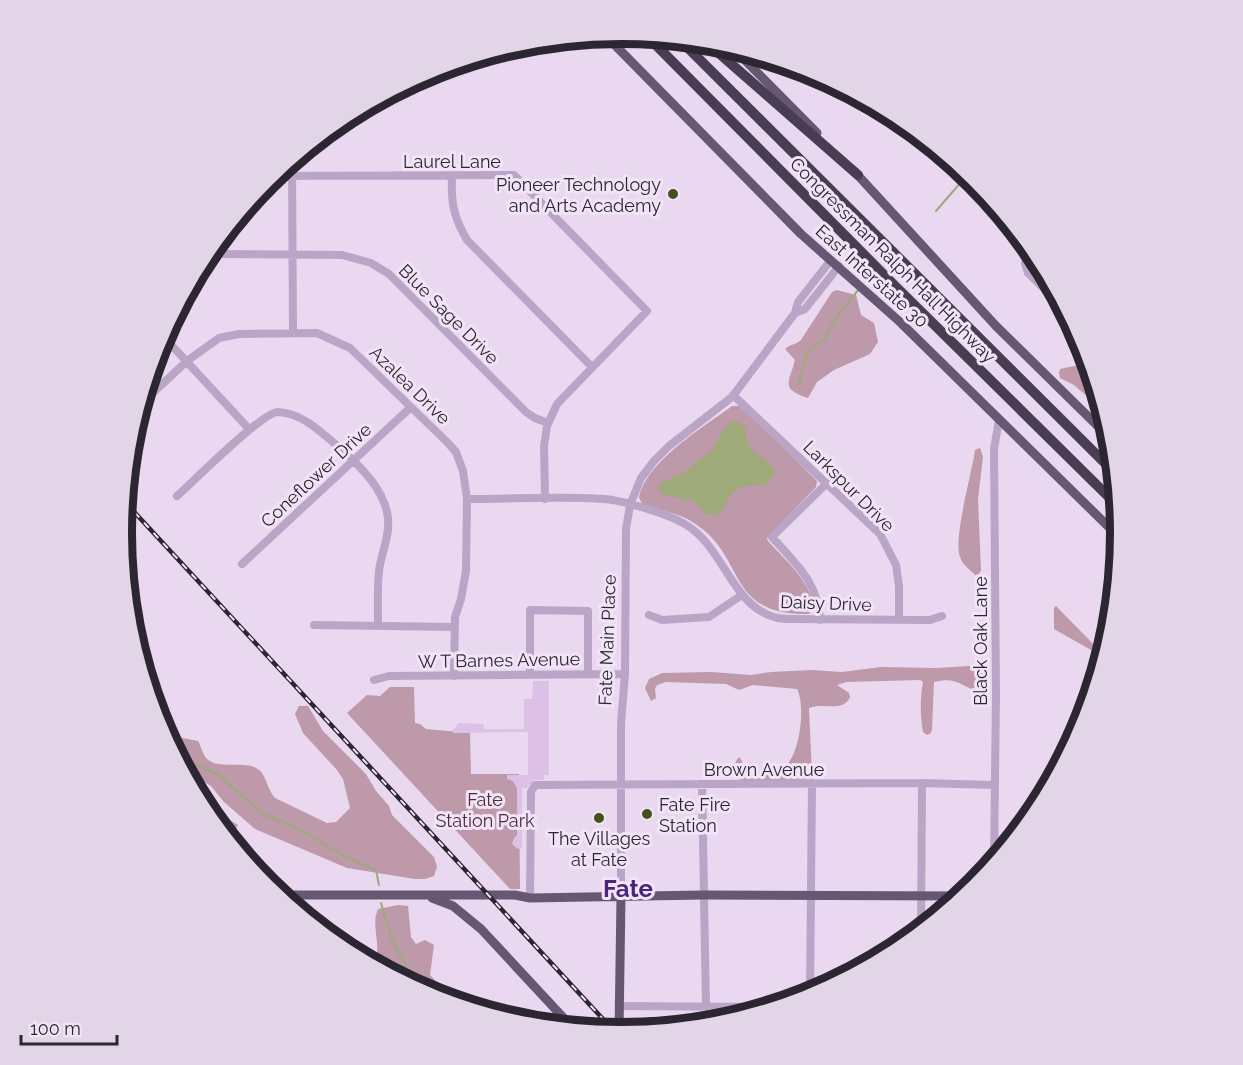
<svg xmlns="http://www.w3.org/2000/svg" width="1243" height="1065" font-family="Raleway,sans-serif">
<rect width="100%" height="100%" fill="#e9d8ef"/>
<!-- green -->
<path fill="#bd99aa" d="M 837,290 L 856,295 L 861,315 L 874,323 L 878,342 L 870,354 L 834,370 L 817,382 L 808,398 C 780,389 789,383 795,360 L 785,349 C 790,344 796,345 801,340 L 832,292 Z
M 1079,365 L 1091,367 L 1105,412 L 1074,385 L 1060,378 L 1059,373 L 1060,369 Z
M 732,406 L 739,406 L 763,427 L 817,481 L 816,487 L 767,538 L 768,541 C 786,561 810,580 814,608 L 809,614 C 725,615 747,559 697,525 C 685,516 672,513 658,509 C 654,508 648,507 645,505 C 641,503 641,501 639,498 C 646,461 704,427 732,406 Z
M 980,448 L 983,457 L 978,499 L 981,570 L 979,574 L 975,575 C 970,570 962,564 960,557 C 953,539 972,473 975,450 Z
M 1056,606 L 1100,651 L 1098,654 L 1054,629 L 1054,608 Z
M 985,665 L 989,667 L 989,701 L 986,704 L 980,692 C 960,686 957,676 934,682 L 932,729 L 931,733 L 927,735 L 923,732 C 920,715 920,699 923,682 L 920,680 L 846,682 L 837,685 L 849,693 L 850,697 C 843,713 824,702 809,708 L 812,775 L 811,779 L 801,780 L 743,780 L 738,779 C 733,772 733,764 739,757 L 742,761 L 743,770 L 747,772 C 756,773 777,774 784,768 C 800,755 806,707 797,689 L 753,685 L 739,690 L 726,684 L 666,682 L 657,685 L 655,689 L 656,698 L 651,701 L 645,688 L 649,679 L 662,673 L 711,672 L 751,675 L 771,672 L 812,670 L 842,672 L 881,667 L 936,668 Z
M 390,687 L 414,687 L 415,723 L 420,724 L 426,729 L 470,733 L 471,774 L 519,774 L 520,889 L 510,889 L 347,713 L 367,695 L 380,696 Z
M 299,706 L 308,706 L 323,731 L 366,774 L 376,791 L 389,806 L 392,815 L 434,857 L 437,867 L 434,876 L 425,879 L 415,879 L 347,868 L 255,829 L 224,802 L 211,786 L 185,770 L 166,735 L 198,741 C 201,746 203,755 207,759 C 218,770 245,760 258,769 C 266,774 267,789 275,798 L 327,823 L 336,822 L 350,808 L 343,779 L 337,770 L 303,733 L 295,714 Z
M 208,807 L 238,825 L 231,837 L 229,837 L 206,810 Z
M 398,905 L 408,906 L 411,937 L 416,944 L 425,940 L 434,945 L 430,975 L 451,997 L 451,1000 L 430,994 L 374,964 C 383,946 370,927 378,909 Z"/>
<!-- plaza -->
<path fill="#ddc0e6" d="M 533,681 L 549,681 L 549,775 L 544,775 L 544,780 L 534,780 L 527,788 L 522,788 L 522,848 L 518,849 L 512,844 L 514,838 L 517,835 L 517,788 L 513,781 L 507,779 L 507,775 L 528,775 L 528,732 L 453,733 L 453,730 L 459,723 L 483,724 L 484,729 L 524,729 L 524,699 L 532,699 Z"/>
<!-- water -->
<path fill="#9eaa79" d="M 732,421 C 750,420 744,438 751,449 C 757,458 767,455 775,471 L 768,484 C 759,485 748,485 739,488 C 726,493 727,510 715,516 L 705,513 L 694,501 L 661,494 L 658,486 L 672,477 L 683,473 L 712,450 L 725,428 Z"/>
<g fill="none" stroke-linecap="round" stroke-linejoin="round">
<!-- stream -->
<path stroke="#9eaa79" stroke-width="2" d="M 936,211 L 968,174
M 799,384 L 807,352 L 825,339 L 837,316 L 859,289
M 177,756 L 217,774 L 263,814 L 297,828 L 345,856 L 376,870 L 379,885
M 381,903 L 391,937 L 416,986"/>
<!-- minor -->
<path stroke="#bba5c6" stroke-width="8" d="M 292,160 L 293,333
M 272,176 L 514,175 L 647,311 L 557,404 L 547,426 L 544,446 L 545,499
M 452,176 C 451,202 453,216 467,240 L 592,367
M 1032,249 L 1025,263 L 1028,273 L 1068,313
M 207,254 L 342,255 L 371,263 L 389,274 L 526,412 L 535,418 L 548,423
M 795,313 L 805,309 L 839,266
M 163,336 L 249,429
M 733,395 L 880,534 L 896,565 L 899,586 L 899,620
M 141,404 L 187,361 L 219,338 L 239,334 L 317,333 L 350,348 L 447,442 L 456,452 L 463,471 L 467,499 L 466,571 L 461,599 L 455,617 L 454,676
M 177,496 C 193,482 262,412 278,412 C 304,413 324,435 343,451 C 362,468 385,491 388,518 C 390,537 381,553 379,571 C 377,589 378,608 378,626
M 467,499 C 512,499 559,496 604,499 C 623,500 667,514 683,523 C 723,544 731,605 774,617 C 779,619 786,619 792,619 L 930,620 L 942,616
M 242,564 L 411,407
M 649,615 L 662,620 L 709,617 L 742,595
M 820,620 C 818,582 796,564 772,537 L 827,483
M 314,625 L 455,627
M 530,675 L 530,610 L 588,611 L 588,675
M 374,680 L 389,676 L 625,674
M 702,784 L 706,1007
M 994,862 L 996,694 L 994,449 L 999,420
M 621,897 L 621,724 L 625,674 L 626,529 L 630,505 L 641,478 L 654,461 L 669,446 L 732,397 L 795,313 L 798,302 L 831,260
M 530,898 L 531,792 L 535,785 L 922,783 L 994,785
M 921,930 L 922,783
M 810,995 L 812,783
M 620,1006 L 770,1007"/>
<!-- major -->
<path stroke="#665873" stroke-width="9" d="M 605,35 L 801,234 L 900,322 L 1120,538
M 732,47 L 817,133
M 854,171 L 996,326 L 1112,440
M 280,895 L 515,895 L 530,898 L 703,895 L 963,896
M 432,898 L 453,906 L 481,929 L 572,1027
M 619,1032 L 621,897"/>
<!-- highway -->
<path stroke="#483d53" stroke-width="10" d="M 647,36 L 896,287 L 1118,506
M 679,39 L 1115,473
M 705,41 L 858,175"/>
<!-- rail casing -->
<g stroke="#2c2632" stroke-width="4.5">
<path id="rail" d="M 125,502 L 614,1031"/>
</g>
<!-- rail -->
<use href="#rail" stroke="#f2e4f7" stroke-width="2" stroke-dasharray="7" stroke-linecap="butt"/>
</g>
<!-- markers -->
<g fill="#43511e" stroke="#f2e4f7" stroke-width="2">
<circle cx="673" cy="194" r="6"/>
<circle cx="647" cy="814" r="6"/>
<circle cx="599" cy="818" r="6"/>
</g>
<g text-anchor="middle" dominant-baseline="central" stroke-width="6" stroke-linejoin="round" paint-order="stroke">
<!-- street labels -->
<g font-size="18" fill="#2c2632" stroke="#f2e4f7">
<text x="452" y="161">Laurel Lane</text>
<text transform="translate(893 260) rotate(45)">Congressman Ralph Hall Highway</text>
<text transform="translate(872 276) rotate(42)">East Interstate 30</text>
<text transform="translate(449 314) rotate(45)">Blue Sage Drive</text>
<text transform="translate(410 385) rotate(44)">Azalea Drive</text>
<text transform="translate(316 475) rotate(-43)">Coneflower Drive</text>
<text transform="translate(849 486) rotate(45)">Larkspur Drive</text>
<text transform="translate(826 603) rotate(2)">Daisy Drive</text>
<text transform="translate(607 640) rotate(-88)">Fate Main Place</text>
<text transform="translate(980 641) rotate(-90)">Black Oak Lane</text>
<text transform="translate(499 660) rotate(-1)">W T Barnes Avenue</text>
<text x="764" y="769">Brown Avenue</text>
</g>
<!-- poi labels -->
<g font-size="18" fill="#2c2632" stroke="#f2e4f7" text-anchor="end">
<text x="661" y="184">Pioneer Technology<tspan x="661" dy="21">and Arts Academy</tspan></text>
<text x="659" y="804" text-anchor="start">Fate Fire<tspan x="659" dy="21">Station</tspan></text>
<text x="599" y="838" text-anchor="middle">The Villages<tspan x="599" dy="21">at Fate</tspan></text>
</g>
<!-- park labels -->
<g font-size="18" fill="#4f2b3b" stroke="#f2e4f7">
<text x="485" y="799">Fate<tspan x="485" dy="21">Station Park</tspan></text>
</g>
<!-- district labels -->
<g font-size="24" font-weight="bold" fill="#4b247c" stroke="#f2e4f7">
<text x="628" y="888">Fate</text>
</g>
</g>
<!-- crop -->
<path d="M0 0H1243V1065H0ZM132 533a489 489 0 1 1 978 0a489 489 0 1 1-978 0Z" fill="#e2d5e7" fill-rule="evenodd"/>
<path fill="none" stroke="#2c2632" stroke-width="8" d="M132 533a489 489 0 1 1 978 0a489 489 0 1 1-978 0Z"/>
<!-- scale -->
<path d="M21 1035v9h96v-9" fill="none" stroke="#2c2632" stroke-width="3"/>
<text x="30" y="1035" font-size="18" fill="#2c2632" stroke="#f2e4f7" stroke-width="4.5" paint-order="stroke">100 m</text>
</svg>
